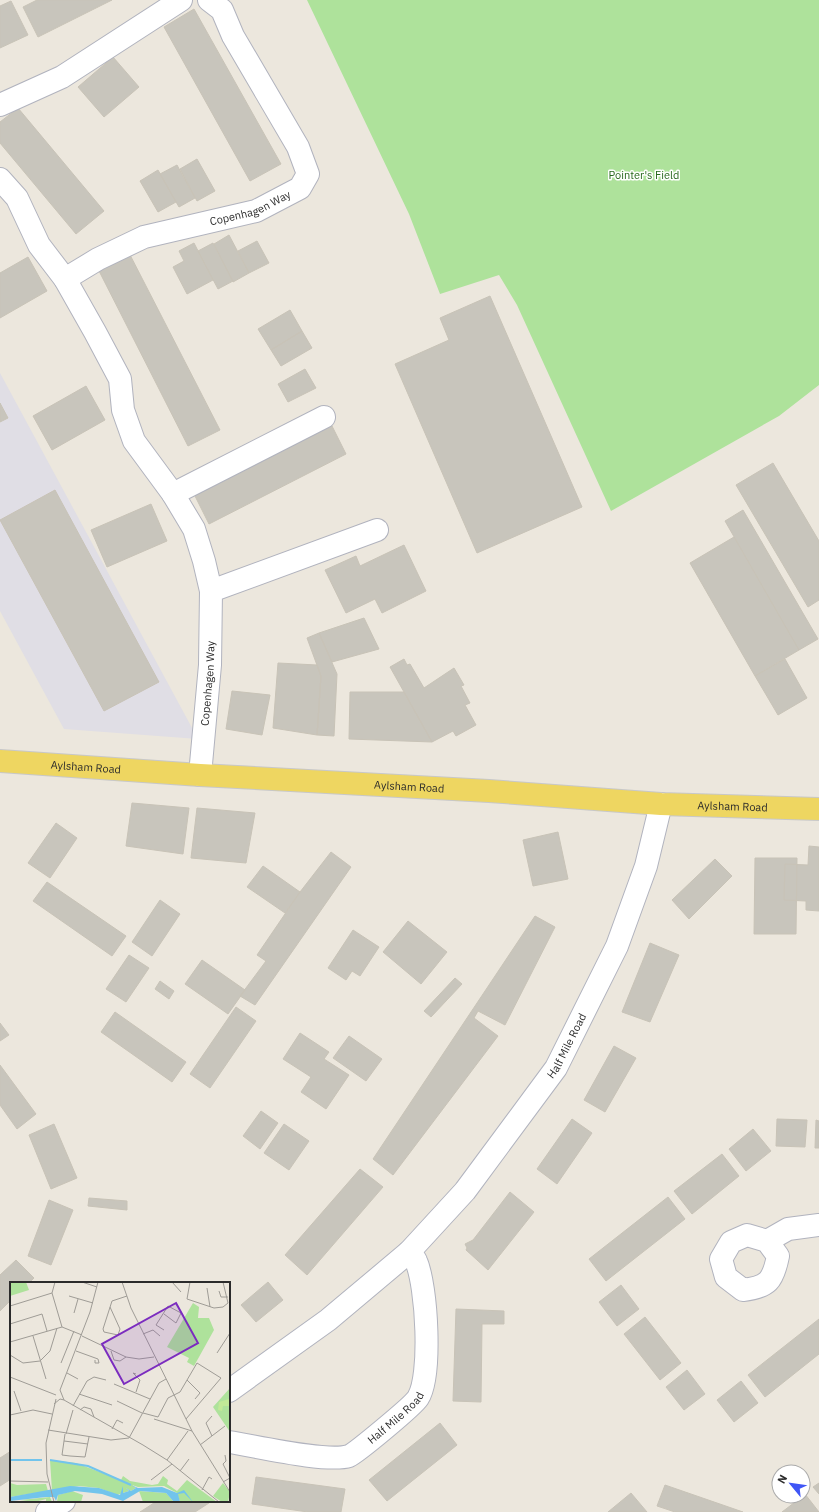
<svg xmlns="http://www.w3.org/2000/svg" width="819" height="1512" font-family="'IBM Plex Sans',sans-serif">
<rect width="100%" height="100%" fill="#ece7dd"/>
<!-- industrial -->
<path fill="#e0dee5" d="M 0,373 L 198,739 L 64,729 L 0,611 Z"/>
<!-- green -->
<path fill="#aee29b" d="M 307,0 L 819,0 L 819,385 L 779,416 L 611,511 L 517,305 L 499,275 L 440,294 L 409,214 Z"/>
<!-- building -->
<path fill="#c8c5bc" stroke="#c8c3b7" d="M 37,0 L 112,0 L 38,37 L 23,7 Z
M 11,1 L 28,35 L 0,48 L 0,6 Z
M 194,9 L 281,164 L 250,181 L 164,27 Z
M 113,57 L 139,87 L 104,117 L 78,87 Z
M 18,108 L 104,211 L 76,234 L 0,143 L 0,122 Z
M 197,159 L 215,191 L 197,201 L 180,169 Z
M 177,165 L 195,198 L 179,207 L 160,174 Z
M 158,170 L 176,202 L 158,212 L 140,181 Z
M 229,235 L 249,273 L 233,282 L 214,244 Z
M 257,241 L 269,263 L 249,273 L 238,251 Z
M 194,243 L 213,280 L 187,294 L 173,267 L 184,261 L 179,251 Z
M 213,243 L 233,281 L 218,289 L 198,251 Z
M 127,249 L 220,430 L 188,446 L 96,265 Z
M 28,257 L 47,291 L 0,318 L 0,273 Z
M 490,296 L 582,507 L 477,553 L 395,364 L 449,340 L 440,318 Z
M 290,310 L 302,331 L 271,350 L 258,329 Z
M 302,331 L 312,348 L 281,366 L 271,350 Z
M 305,369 L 316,388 L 288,402 L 278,384 Z
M 86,386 L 105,420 L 52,450 L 33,416 Z
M 0,403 L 8,418 L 0,422 Z
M 330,422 L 346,454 L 209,524 L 193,492 Z
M 773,463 L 819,541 L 819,600 L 808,607 L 736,485 Z
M 55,490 L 159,682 L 104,711 L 0,520 Z
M 151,504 L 167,541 L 107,567 L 91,530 Z
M 743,510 L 818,639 L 799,650 L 725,521 Z
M 734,537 L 799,650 L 755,676 L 690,563 Z
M 404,545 L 426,591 L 382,613 L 375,599 L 346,613 L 325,570 L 356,556 L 360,566 Z
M 364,618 L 379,649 L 332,662 L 319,633 Z
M 319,633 L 337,674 L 334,736 L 317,735 L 321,676 L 307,638 Z
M 404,659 L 407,665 L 410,664 L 424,688 L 454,668 L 464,685 L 461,686 L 470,703 L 465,705 L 476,725 L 456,736 L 453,731 L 432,742 L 390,667 Z
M 785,659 L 807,698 L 778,715 L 755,676 Z
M 278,663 L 317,665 L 321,676 L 317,735 L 273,728 Z
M 232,691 L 270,695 L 262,735 L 226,729 Z
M 350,692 L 404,692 L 432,742 L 349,739 Z
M 132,803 L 189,808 L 183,854 L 126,846 Z
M 197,808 L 255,813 L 246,863 L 191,858 Z
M 56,823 L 77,838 L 50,878 L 28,863 Z
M 558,832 L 568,879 L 533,886 L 523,840 Z
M 809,846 L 819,847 L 819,911 L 806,910 L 806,901 L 784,900 L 785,864 L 808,865 Z
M 331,852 L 351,867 L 255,1005 L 240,996 L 266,961 L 257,955 L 300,892 Z
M 755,858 L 797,858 L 796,934 L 754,934 Z
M 715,859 L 732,876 L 689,919 L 672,900 Z
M 263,866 L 300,892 L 285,913 L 247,887 Z
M 47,882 L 126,936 L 112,956 L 33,901 Z
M 160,900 L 180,914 L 152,956 L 132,942 Z
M 535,916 L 555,927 L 505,1025 L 478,1011 L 474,1018 L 498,1036 L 393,1175 L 373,1159 Z
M 408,921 L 447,952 L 421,984 L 383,952 Z
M 353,930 L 379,947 L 360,976 L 352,971 L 346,980 L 328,968 Z
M 650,943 L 679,955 L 650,1022 L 622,1012 Z
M 129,955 L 149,968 L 126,1002 L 106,989 Z
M 202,960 L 245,990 L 228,1014 L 185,984 Z
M 455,978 L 462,984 L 431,1017 L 424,1011 Z
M 160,981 L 174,991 L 169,999 L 155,989 Z
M 236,1007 L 256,1021 L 210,1088 L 190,1074 Z
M 115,1012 L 186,1062 L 172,1082 L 101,1032 Z
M 0,1023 L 9,1035 L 0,1041 Z
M 300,1033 L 329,1052 L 324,1059 L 349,1075 L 326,1109 L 301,1092 L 311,1077 L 283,1059 Z
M 349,1036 L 382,1059 L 366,1081 L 333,1058 Z
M 614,1046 L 636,1058 L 605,1112 L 584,1100 Z
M 0,1065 L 36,1114 L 17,1129 L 0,1105 Z
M 261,1111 L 278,1123 L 260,1149 L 243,1136 Z
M 572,1119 L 592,1133 L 557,1184 L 537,1169 Z
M 777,1119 L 807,1120 L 805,1147 L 776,1146 Z
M 816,1120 L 819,1121 L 819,1148 L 815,1148 Z
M 54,1124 L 77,1178 L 51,1189 L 29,1135 Z
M 284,1124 L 309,1141 L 289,1170 L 264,1153 Z
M 753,1129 L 771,1151 L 746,1171 L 729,1149 Z
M 722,1154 L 739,1176 L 692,1214 L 674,1191 Z
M 360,1169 L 383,1187 L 307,1275 L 285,1255 Z
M 510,1192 L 534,1212 L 488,1270 L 466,1250 L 467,1248 L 465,1244 L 473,1240 Z
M 668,1197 L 685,1219 L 606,1281 L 589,1259 Z
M 89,1198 L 127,1201 L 127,1210 L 88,1206 Z
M 49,1200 L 73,1210 L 51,1265 L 28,1256 Z
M 16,1260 L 34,1278 L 29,1283 L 11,1283 L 11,1300 L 0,1311 L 0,1275 Z
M 268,1282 L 283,1300 L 256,1322 L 241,1305 Z
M 621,1285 L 639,1309 L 617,1326 L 599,1302 Z
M 456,1309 L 504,1311 L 504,1324 L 482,1324 L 481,1402 L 453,1401 Z
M 645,1317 L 681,1363 L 660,1380 L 624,1334 Z
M 819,1319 L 819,1354 L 765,1397 L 748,1375 Z
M 687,1370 L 705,1394 L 684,1410 L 666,1387 Z
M 741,1381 L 758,1403 L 734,1422 L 717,1400 Z
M 440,1423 L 457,1445 L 387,1501 L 369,1480 Z
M 11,1451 L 11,1479 L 0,1486 L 0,1458 Z
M 256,1477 L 345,1489 L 341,1512 L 308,1512 L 252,1504 Z
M 819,1483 L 819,1494 L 813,1487 Z
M 665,1485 L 743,1512 L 675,1512 L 657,1506 Z
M 631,1493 L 647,1512 L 608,1512 Z
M 805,1494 L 819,1512 L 782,1512 L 803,1496 Z
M 157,1501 L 207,1501 L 209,1503 L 195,1512 L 140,1512 Z"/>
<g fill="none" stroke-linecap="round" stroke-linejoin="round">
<!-- minor casing -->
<g stroke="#b1b3be" stroke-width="24">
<g id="minor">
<path d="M 0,105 L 62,77 L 181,0"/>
<path d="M 0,179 L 17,198 L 39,245 L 65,279 L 95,332 L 120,379 L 123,410 L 134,441 L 173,494 L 324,417"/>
<path id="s1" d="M 65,279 L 98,259 L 144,237 L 256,211 L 300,188 L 308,174 L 298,147 L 233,36 L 222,10 L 209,0"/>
<path d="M 173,494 L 194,529 L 204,561 L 211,591"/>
<path id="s2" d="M 200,775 L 210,665 L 211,591 L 377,530"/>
<path d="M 767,1241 L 778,1256 C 773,1281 768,1287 743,1290 L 726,1277 L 721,1259 L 731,1242 L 747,1235 L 767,1241 L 788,1229 L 819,1225"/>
<path id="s3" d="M 229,1391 L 328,1320 L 409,1252 L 465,1191 L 556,1068 L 617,946 L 646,866 L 661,804"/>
<path id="s4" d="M 229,1442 C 255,1446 327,1463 349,1456 C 356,1453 413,1406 418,1398 C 432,1376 427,1286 416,1261 C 415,1258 411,1255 409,1252"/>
<path d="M 47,1512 L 64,1501"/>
</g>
</g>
<!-- primary casing -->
<g stroke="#c8c8c8" stroke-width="24">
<g id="primary">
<path id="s5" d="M 0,761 L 200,775 L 489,791 L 661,804 L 819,809"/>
</g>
</g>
<!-- minor -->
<use href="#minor" stroke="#fff" stroke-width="22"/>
<!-- primary -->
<use href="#primary" stroke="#eed661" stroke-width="22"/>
</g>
<g text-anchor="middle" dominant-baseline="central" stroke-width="3" stroke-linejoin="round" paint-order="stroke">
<!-- park labels -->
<g font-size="11" fill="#26671c" stroke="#fff">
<text x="644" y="175">Pointer's Field</text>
</g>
<!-- street labels -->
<g font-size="11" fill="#2b2b2b" stroke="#fff">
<text stroke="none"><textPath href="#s1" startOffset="200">Copenhagen Way</textPath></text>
<text stroke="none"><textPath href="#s2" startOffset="92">Copenhagen Way</textPath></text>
<text stroke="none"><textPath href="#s5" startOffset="86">Aylsham Road</textPath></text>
<text stroke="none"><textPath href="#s5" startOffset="410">Aylsham Road</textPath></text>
<text stroke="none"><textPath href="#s5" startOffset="734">Aylsham Road</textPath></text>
<text stroke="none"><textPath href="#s3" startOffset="488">Half Mile Road</textPath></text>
<text stroke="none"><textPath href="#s4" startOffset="182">Half Mile Road</textPath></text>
</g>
</g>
<!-- overview -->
<g transform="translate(10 1282)">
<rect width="220" height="220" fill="#ece7dd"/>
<path d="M 0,0 L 16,0 L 19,8 L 0,14 ZM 183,21 L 189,25 L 188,36 L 199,36 L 204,48 L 184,84 L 177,80 L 179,76 L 157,65 ZM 220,106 L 220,150 L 203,125 ZM 40,178 L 66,181 L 111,198 L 113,194 L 120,199 L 142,203 L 148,202 L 153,194 L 158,198 L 157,202 L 167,209 L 177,198 L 207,220 L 170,220 L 167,211 L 154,204 L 128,205 L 122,203 L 126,206 L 121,209 L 116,206 L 119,209 L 107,213 L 89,206 L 69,204 L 42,209 ZM 0,201 L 7,203 L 36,202 L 38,209 L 0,215 ZM 213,201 L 220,210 L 218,220 L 212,220 L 203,214 ZM 62,209 L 73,213 L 71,220 L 47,220 L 48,213 ZM 129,209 L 156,211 L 164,220 L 133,220 ZM 40,215 L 42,220 L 36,220 L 36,217 L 25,220 L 10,218 Z" fill="#aee29b"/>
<path d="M 220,110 L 220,124 L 213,124 L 212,129 L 208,128 L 209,120 L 219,117 Z" fill="#c1e997"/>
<path d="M 121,203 L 128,206 L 152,205 L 167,211 L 174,208 L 183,220 L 174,211 L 168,212 L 170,220 L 164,220 L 156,211 L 130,209 L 113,219 L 92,212 L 65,209 L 48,213 L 46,219 L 44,215 L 36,215 L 0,219 L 0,215 L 60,204 L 89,206 L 110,213 L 113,204 L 113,211 L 119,209 L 116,206 L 121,209 L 126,206 Z" fill="#72c4ec"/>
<path fill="none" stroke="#72c4ec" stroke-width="2" d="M 0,178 L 32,178M 40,178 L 78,184 L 121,203"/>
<path fill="none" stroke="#9f9c96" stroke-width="1" d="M 45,0 L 42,11 L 52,45M 72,0 L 87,5M 112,0 L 121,26 L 182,149 L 220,210M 162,0 L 171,10M 180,0 L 177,17 L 204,26 L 213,25 L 218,21 L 213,0M 197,6 L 200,25M 209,9 L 211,15 L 218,15M 59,14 L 83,21M 0,24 L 42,11M 100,25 L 110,47 L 108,53 L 94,50 L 93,47 L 102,19 L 117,14M 64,31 L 68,17M 154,32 L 166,41 L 171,31 L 158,24 L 146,43 L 154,48M 0,42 L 32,32 L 37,49M 133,52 L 143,48 L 150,54M 23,54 L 36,97M 72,54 L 116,75 L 129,77 L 144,75M 0,60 L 52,45 L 72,53M 66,69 L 88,77 L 89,81 L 85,81 L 85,78M 101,69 L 104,78 L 110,79 L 116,75M 207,71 L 220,51M 0,73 L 13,81 L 30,79 L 40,69 L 47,46M 51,81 L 64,49M 57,91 L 68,97M 0,95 L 46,113M 177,98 L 190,111 L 185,117M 104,102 L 140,117M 4,109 L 11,129M 126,110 L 130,98 L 123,91 L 126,92M 69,112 L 102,123M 164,113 L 170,110 L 187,81 L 211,96 L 176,137M 54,118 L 50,108 L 80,30 L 88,0M 107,119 L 132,131M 44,122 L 50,117 L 54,118 L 133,163 L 157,178 L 209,220M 63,124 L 77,99 L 84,95 L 96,98M 70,128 L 74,125 L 81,127 L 84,135M 133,131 L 148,135 L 158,116 L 164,113M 0,133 L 23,128 L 42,132M 202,134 L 196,141 L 202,154M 144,137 L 182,149M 102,147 L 107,138 L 113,141M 38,148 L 101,158 L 119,156M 55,152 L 52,173 L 60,174 L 75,175 L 79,155M 56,152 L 63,128M 119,156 L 149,101 L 156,97M 54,159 L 78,162M 190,163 L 215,144M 157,178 L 178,149M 170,189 L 179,177M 141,198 L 162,182M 0,199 L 38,200M 213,200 L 220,196 L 213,182 L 216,179 L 215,173M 192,208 L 199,195 L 202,197M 44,220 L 37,192 L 36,161 L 46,117"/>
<path fill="#7b2cbf" fill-opacity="0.15" stroke="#7b2cbf" stroke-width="2" d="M 166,21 L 188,61 L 114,102 L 92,62 Z"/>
<rect width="220" height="220" fill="none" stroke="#2b2b2b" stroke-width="2"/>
</g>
<!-- north arrow -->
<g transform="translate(791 1484) rotate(299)"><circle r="19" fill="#ffffff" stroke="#aaaaaa"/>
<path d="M0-3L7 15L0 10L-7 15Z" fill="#4056f6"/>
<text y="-6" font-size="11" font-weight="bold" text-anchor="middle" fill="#2b2b2b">N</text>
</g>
</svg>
